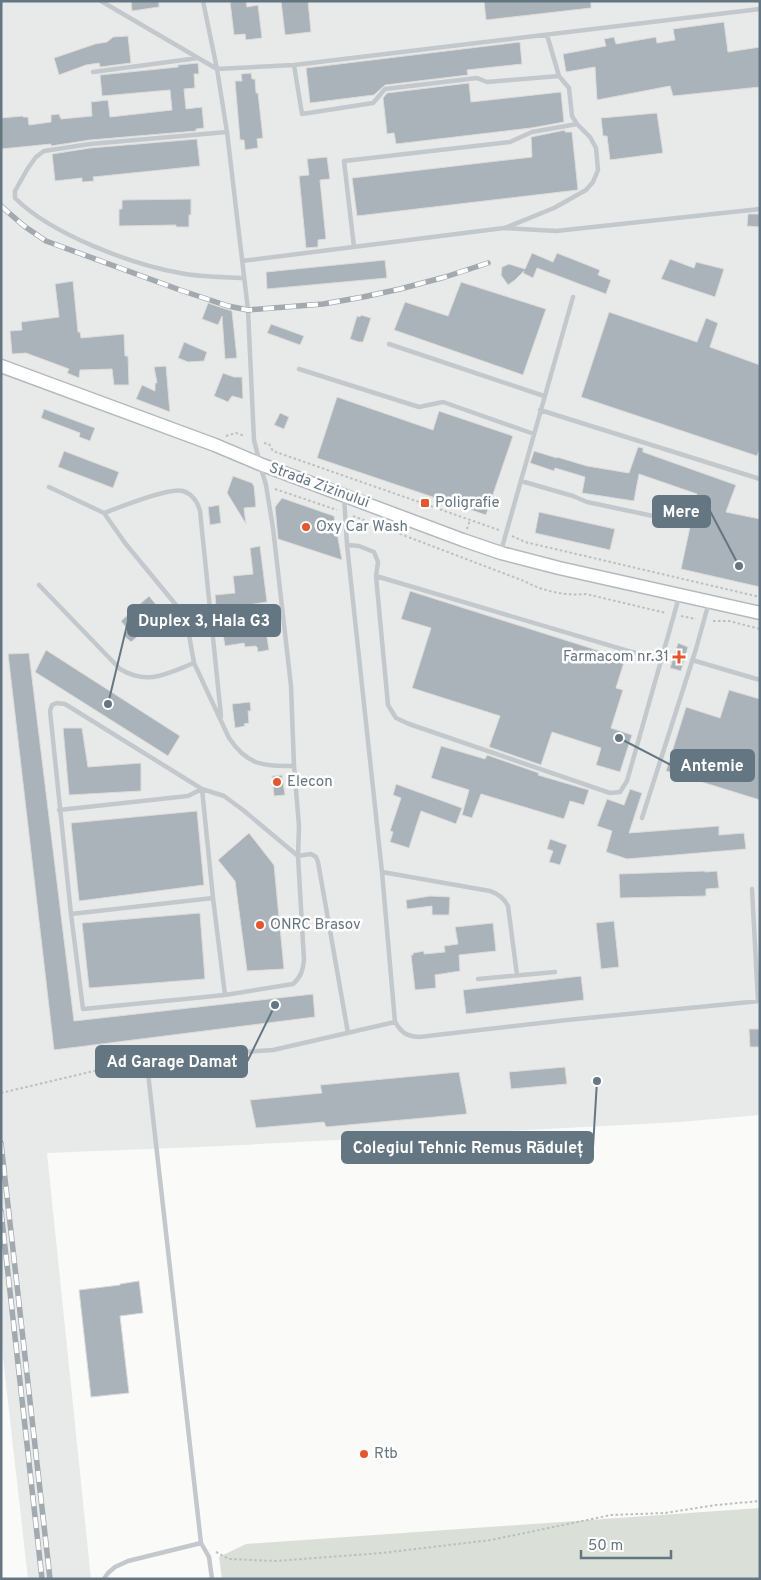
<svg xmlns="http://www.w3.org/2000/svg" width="761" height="1580" font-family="Overpass,sans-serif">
<rect width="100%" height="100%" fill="#fafaf8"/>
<!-- built -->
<path fill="#e8e9e9" d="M 1,1 L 760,1 L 760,1115 L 680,1122 L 223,1146 L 47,1153 L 91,1579 L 28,1579 L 1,1340 Z"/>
<!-- green -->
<path fill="#dadfd7" d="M 760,1508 L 760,1579 L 222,1579 L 219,1557 L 246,1544 Z"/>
<!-- building -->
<path fill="#aab3b9" stroke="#dcdcda" d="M 131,1 L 159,1 L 159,7 L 132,11 Z
M 238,1 L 246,1 L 247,7 L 258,5 L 262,38 L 246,40 L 245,34 L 234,35 L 230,2 Z
M 281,1 L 308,1 L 311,32 L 285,35 Z
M 484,1 L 591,1 L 591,8 L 486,20 Z
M 724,22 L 728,52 L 760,47 L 760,87 L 673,96 L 670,86 L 597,100 L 595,67 L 566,72 L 563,54 L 606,46 L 604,39 L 614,37 L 616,44 L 656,37 L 657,43 L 675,40 L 673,29 Z
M 128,36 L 131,63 L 100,67 L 99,63 L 86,65 L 59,75 L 54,58 L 95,44 L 107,42 L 113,37 Z
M 520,42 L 522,64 L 467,70 L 468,75 L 385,85 L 374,95 L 310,103 L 306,68 Z
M 198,63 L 199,74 L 194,74 L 195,88 L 184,89 L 186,109 L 202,107 L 204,128 L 196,129 L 196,131 L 90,140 L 51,146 L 51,144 L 1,149 L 1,118 L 23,116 L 23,117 L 28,117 L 29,125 L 51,122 L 51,115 L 59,114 L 61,119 L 92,116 L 91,102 L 108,100 L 110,117 L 172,110 L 170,90 L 102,96 L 100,75 L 178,67 L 178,65 Z
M 251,73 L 252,79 L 255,79 L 256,93 L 258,93 L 263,138 L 257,139 L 258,148 L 245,150 L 244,140 L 240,140 L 235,81 L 242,81 L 241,74 Z
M 469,83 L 471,102 L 561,92 L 564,122 L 531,128 L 396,144 L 394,133 L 387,134 L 383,98 L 387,93 Z
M 657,113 L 663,153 L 610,160 L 607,136 L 603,136 L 601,118 Z
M 565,130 L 565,132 L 572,132 L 578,190 L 357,216 L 352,178 L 532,157 L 531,137 Z
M 197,139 L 200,166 L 93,177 L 94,181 L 82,182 L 82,178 L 55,181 L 52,154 L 90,148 Z
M 327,157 L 330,179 L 320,180 L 326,239 L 318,240 L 318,247 L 306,248 L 299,176 L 309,175 L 307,159 Z
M 191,199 L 191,215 L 189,215 L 189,227 L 176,227 L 176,225 L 119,226 L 119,209 L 122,209 L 122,200 Z
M 748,214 L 760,214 L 760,227 L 747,226 Z
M 532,253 L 553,262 L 557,253 L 600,270 L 598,275 L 611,280 L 606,294 L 537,268 L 533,278 L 523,273 L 524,271 L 515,280 L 508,285 L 501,275 L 502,267 L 509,264 L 525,269 Z
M 670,259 L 694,268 L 696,262 L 724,269 L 715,297 L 661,279 Z
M 385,260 L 387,278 L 267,289 L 266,272 Z
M 73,281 L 78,332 L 80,332 L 81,338 L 124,334 L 125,356 L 128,356 L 129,385 L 114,385 L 112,369 L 80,370 L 79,378 L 67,373 L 69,369 L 26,353 L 12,354 L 10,331 L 22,330 L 21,322 L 59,317 L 55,284 Z
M 461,282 L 546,309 L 523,375 L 394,330 L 405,302 L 448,316 Z
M 208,303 L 232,311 L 237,358 L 225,359 L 222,316 L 218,325 L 202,319 Z
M 609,312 L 697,342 L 706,318 L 718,323 L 710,347 L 760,365 L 760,449 L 757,456 L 581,397 Z
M 361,315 L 371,318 L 363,342 L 359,342 L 350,339 L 357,316 L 360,317 Z
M 271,324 L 304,336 L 300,345 L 267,333 Z
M 184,342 L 207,352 L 204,361 L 188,362 L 178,358 Z
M 166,366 L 169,401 L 170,412 L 136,399 L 142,385 L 155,391 L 155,383 L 157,383 L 154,367 Z
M 223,373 L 234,377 L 242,377 L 243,399 L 232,396 L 228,402 L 214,396 Z
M 337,397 L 433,430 L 439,411 L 513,436 L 486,515 L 317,458 Z
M 44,409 L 95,428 L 90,441 L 79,437 L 80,433 L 41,418 Z
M 280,413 L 289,417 L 284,429 L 274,425 Z
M 638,447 L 643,448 L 643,452 L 736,485 L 726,512 L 760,519 L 760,587 L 681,569 L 697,494 L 639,474 L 634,501 L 582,493 L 585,477 L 555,468 L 554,471 L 530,463 L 534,451 L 557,458 L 557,457 L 587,466 L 629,473 Z
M 64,451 L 119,472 L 113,488 L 58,467 Z
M 233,476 L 252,483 L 254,486 L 256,507 L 244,508 L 246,524 L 227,493 Z
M 282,498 L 334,516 L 342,560 L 278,539 L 275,507 Z
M 219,505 L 221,523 L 210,525 L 208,507 Z
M 539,512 L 615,529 L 610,550 L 535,533 Z
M 260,546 L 267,602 L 248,605 L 250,625 L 265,623 L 269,650 L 258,652 L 257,647 L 255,646 L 245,647 L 244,643 L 225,646 L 222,629 L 218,629 L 215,595 L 235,593 L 233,576 L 253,574 L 250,548 Z
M 410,591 L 625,659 L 616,688 L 623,690 L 611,728 L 632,735 L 620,772 L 596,765 L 601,748 L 552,732 L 541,765 L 489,747 L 500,716 L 412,688 L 431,628 L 401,619 Z
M 149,596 L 158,607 L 151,613 L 156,621 L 131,642 L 123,635 L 128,630 L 121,621 Z
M 678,643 L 688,647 L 681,671 L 670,668 Z
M 46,650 L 180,736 L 168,756 L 35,672 Z
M 29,653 L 74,1021 L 313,994 L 315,1017 L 54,1050 L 8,654 Z
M 729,690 L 760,699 L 760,800 L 666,771 L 686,707 L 720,718 Z
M 250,702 L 251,711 L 248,711 L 249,723 L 244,724 L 245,726 L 235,728 L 232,704 Z
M 63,728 L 82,728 L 88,767 L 141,763 L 141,791 L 69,795 Z
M 441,746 L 485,759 L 487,755 L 539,773 L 538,775 L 589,790 L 584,805 L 570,801 L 564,819 L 481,794 L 472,818 L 462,815 L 469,790 L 431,778 Z
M 282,775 L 285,795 L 274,796 L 272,776 Z
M 396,784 L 462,808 L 456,824 L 421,811 L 409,848 L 390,842 L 393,832 L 390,831 L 401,798 L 393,795 Z
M 630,789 L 642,793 L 629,833 L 719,826 L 719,835 L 744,833 L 746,849 L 627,859 L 606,852 L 612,831 L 597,826 L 607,799 L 624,805 Z
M 197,811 L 204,885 L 79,901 L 71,823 Z
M 249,833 L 274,865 L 284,969 L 247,971 L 235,881 L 218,860 Z
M 550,839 L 567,845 L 560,865 L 549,862 L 553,851 L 547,849 Z
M 705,871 L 705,872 L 717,871 L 719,888 L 706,889 L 706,896 L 620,898 L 619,874 Z
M 430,896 L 450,897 L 449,915 L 432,915 L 432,906 L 407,909 L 406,900 Z
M 200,913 L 205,979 L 89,988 L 82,923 Z
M 614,921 L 619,967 L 601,969 L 596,923 Z
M 493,923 L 496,951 L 459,955 L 460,971 L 435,975 L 436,988 L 415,990 L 411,955 L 413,955 L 413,953 L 424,951 L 424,954 L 445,952 L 444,946 L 458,944 L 455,927 Z
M 581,976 L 584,1000 L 466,1014 L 463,990 Z
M 749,1029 L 760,1029 L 760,1047 L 750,1047 Z
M 565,1067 L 567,1084 L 511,1089 L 509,1072 Z
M 459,1072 L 467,1114 L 326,1127 L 324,1122 L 256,1128 L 250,1100 L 322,1093 L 320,1085 Z
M 139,1281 L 143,1313 L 120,1316 L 129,1393 L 91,1397 L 79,1290 L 120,1285 L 120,1284 Z"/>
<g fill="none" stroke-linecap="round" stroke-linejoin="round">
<!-- secondary casing -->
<g stroke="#b3babf" stroke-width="15">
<path id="secondary" d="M 1,366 L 215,445 L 260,464 L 463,540 L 501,553 L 559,568 L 760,613"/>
</g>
<!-- path -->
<path stroke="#bbbfc2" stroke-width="2" stroke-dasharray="2.5 2.5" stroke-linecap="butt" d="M 226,436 L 236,433 L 245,436
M 264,443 L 269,444 L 273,451 L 499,530
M 275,489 L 337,510
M 353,516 L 524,581 C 542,591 565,596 586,594 L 666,613
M 467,529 L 470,520
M 512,536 L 525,542 L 760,597
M 681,616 L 696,619
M 713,621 L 729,621 L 760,629
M 1,1093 L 145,1059
M 216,1552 L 229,1559 L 275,1561 L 382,1553 L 491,1540 L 611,1515 L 665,1513 L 716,1505 L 760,1501"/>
<!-- lane -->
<path stroke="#c3c8cc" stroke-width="4.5" d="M 101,1 L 217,69
M 203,1 L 217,69
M 294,65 L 302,114 L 373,103 L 385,89 L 477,78 L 487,82 L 559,76
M 93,72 L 198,58
M 227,132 L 90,144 L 44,151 L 36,157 L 28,168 L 15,191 L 15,198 C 51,234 130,264 180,273 C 200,277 223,277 244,278
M 505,228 L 554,208 L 586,190 L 593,182 L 598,170 L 596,148 L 590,137 L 577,124 L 572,116 L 569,88 L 559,76 L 547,35
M 354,247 L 344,161 L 510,142 L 532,132 L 577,124
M 242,261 L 504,228 L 556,231 L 760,209
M 389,344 L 544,396
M 299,369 L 419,407 L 443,402 L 534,434
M 540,410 L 760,479
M 259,460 L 254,440 L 248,310 L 227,132 L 217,69 L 294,65 L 760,9
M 521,481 L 573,496 L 587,502 L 672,520
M 49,487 L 104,513 L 125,543 L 176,605 L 184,618 L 188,629 L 194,663 L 229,738 C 248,766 263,766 294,766
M 104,513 C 120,507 169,487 183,491 C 192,494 198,502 200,511 L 221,716
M 347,545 L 359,546 L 374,552 L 378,562 L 376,576 L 388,705 L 396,718 L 409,724 L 610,793 L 620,792 L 627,781 L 679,597
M 501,551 L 573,297
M 376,576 L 662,661
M 39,585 L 120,669 C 148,686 168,673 194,663
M 692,660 L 760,680
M 202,789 L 213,898 L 225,995 L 293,984 C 301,977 303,970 304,960 L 298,856 L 299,826 L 294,766 L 291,686 L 273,528 L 266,485 L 261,468
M 59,810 L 188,796 L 202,789
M 642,818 L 696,649 L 709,602
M 298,856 L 311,854 L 316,857 L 318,862 L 348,1033
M 382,872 L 490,891 C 499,894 504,898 508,906 L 517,975
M 752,889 L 758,1001
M 71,914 L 213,898
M 478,979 L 555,972
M 225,995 L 83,1009 L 71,914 L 50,711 L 52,705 L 57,703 L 65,704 L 202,789 L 224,796 L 243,810 L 298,856
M 395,1022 C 402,1033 406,1036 419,1037 L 567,1020 L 760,1001
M 104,1579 L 108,1573 L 115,1567 L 128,1561 L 201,1543
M 212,1579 L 209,1557 L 201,1543 L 148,1073 L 155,1057 L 181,1049 L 231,1053 L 273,1050 L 395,1022 L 382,872 L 347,545 L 344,497"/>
<!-- secondary -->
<use href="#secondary" stroke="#fff" stroke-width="12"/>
<!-- rail casing -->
<g stroke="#a2aab0" stroke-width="5.5">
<path id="rail" d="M 1,206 L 24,226 L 46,241 L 180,290 L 228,306 L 248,310 L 323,304 L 363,297 L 400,289 L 445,277 L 488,263
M 1,1143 L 50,1579
M 1,1211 L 42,1579"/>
</g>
<!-- rail -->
<use href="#rail" stroke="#fff" stroke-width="4" stroke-dasharray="11" stroke-linecap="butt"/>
</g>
<!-- markers -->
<g fill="#e4572e" stroke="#fff" stroke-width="2">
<rect x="420" y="498" width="10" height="10" rx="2.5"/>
<circle cx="306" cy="527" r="5"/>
<path d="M676.5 649.5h5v5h5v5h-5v5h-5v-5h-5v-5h5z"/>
<circle cx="277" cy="782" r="5"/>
<circle cx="260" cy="925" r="5"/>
<circle cx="364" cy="1454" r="5"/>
</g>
<g text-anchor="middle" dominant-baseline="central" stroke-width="5" stroke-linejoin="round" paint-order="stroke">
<!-- street labels -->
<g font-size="15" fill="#657683" stroke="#fff">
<text transform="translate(319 486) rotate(20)">Strada Zizinului</text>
</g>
<!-- poi labels -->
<g font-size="15" fill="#657683" stroke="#fff" text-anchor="start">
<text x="435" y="503">Poligrafie</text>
<text x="316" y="527">Oxy Car Wash</text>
<text x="669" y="657" text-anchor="end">Farmacom nr.31</text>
<text x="287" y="782">Elecon</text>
<text x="270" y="925">ONRC Brasov</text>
<text x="374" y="1454">Rtb</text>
</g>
</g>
<!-- callouts -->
<path fill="none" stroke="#657683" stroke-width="2" d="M739 566L710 511M108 704L128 621M619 738L671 765M275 1005L247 1062M597 1081L593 1147"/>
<g fill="#657683" stroke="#fff" stroke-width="2">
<circle cx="739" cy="566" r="5"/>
<circle cx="108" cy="704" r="5"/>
<circle cx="619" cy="738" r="5"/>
<circle cx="275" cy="1005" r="5"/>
<circle cx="597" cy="1081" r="5"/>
</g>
<g fill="#657683" stroke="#657683" stroke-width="2">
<rect x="653" y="496" width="57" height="31" rx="5"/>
<rect x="128" y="605" width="152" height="31" rx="5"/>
<rect x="671" y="750" width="83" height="31" rx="5"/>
<rect x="96" y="1046" width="151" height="31" rx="5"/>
<rect x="342" y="1132" width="251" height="31" rx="5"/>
</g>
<g font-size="16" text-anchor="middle" font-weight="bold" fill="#fff">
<text x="681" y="517">Mere</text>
<text x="204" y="626">Duplex 3, Hala G3</text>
<text x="712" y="771">Antemie</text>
<text x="172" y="1067">Ad Garage Damat</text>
<text x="468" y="1153">Colegiul Tehnic Remus Răduleț</text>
</g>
<!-- border -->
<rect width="761" height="1580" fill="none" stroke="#657683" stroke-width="5"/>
<!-- scale -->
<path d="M581 1550v8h90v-8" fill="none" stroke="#657683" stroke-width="2.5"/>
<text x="588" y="1550" font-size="15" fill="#657683" stroke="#ffffff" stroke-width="4" paint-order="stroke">50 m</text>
</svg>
